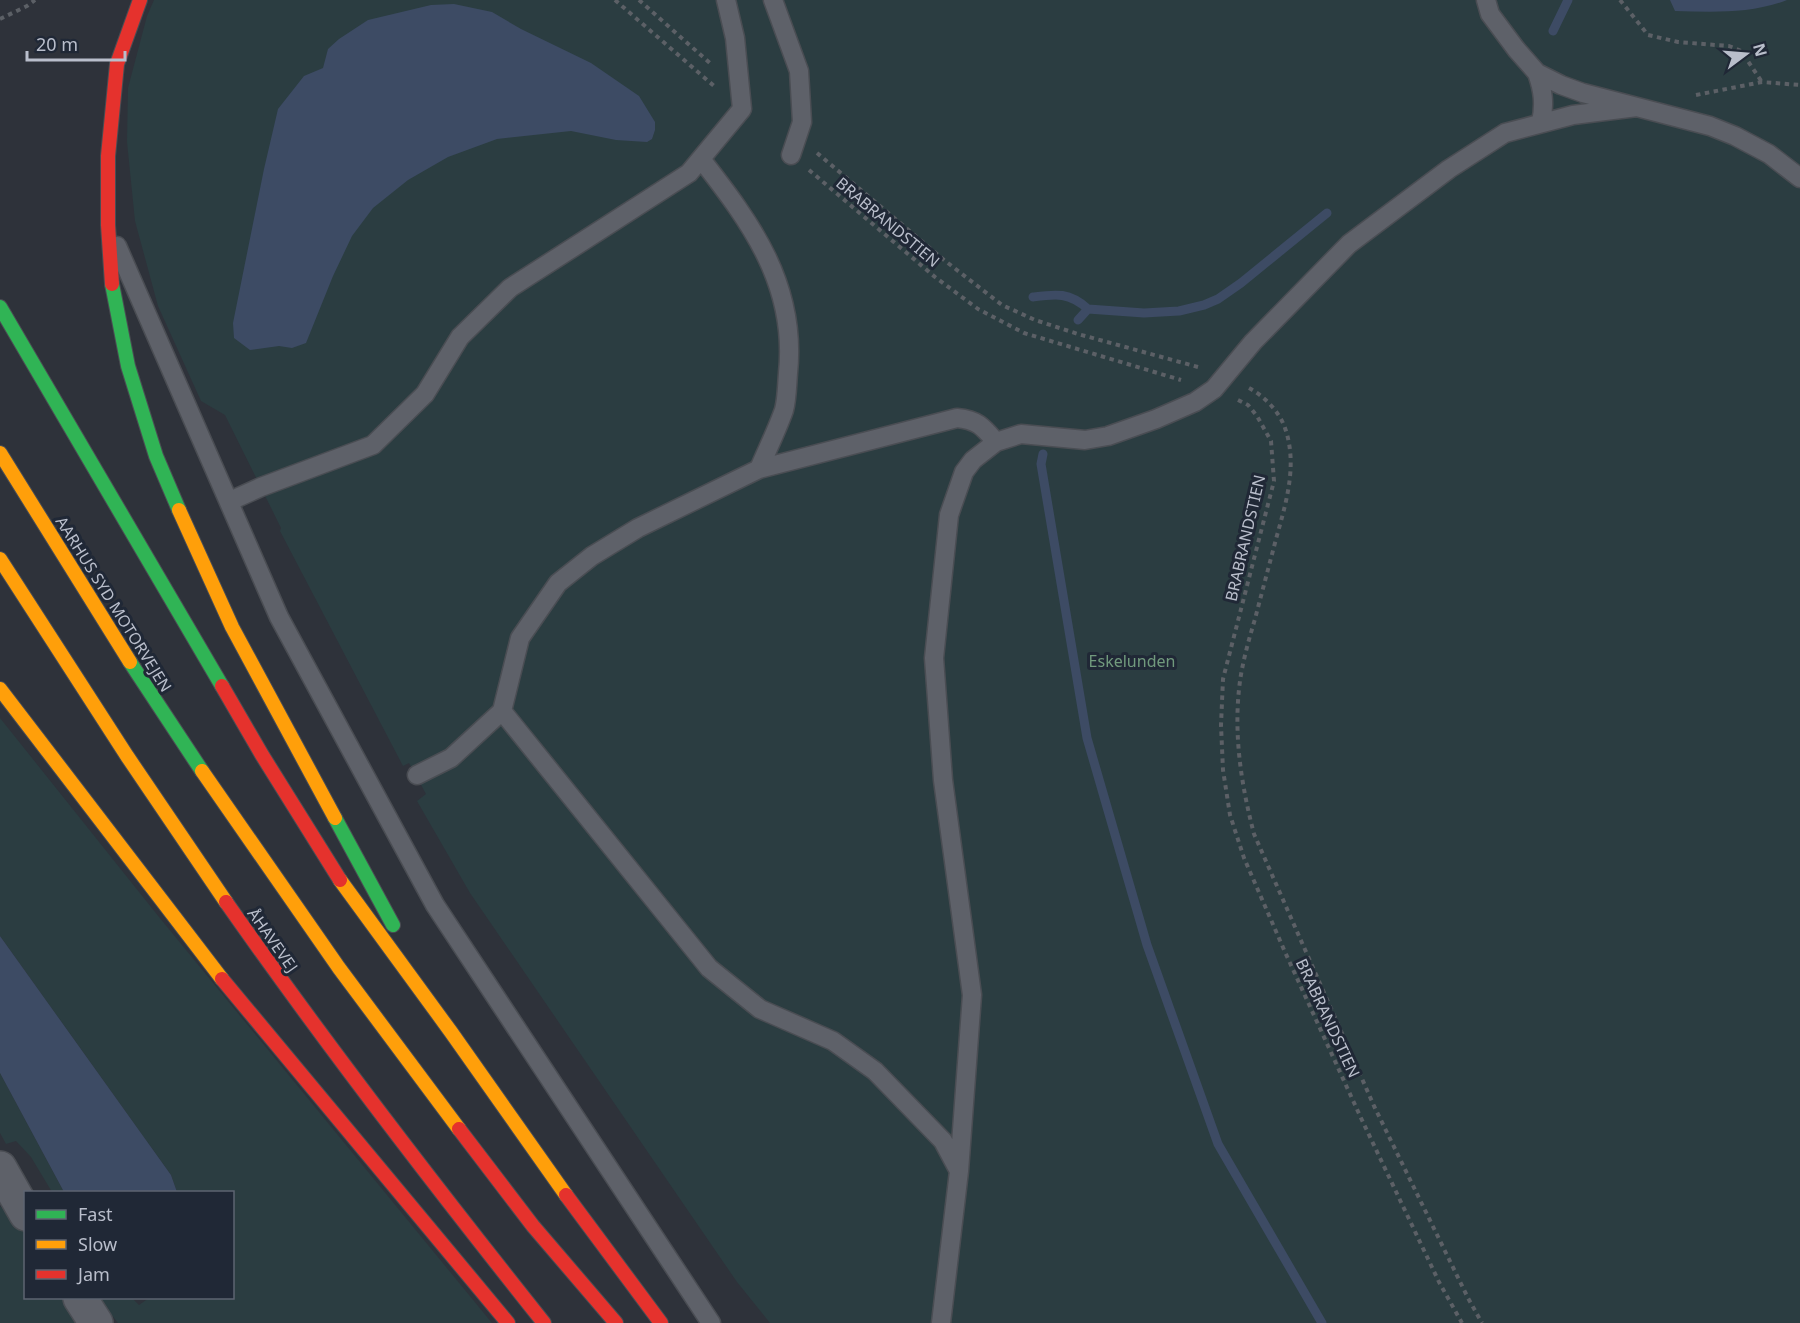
<svg xmlns="http://www.w3.org/2000/svg" width="1800" height="1323" font-family="'Noto Sans',sans-serif">
<rect width="100%" height="100%" fill="#2e323a"/>
<!-- green -->
<path fill="#2b3d41" d="M 154,0 L 1800,0 L 1800,1323 L 770,1323 L 737,1282 L 470,893 L 417,801 L 426,794 L 409,763 L 403,766 L 280,531 L 281,528 L 225,415 L 201,401 L 158,306 L 135,221 L 127,142 L 128,88 L 147,16 Z
M 0,718 L 159,917 L 492,1323 L 118,1323 L 98,1298 L 132,1298 L 139,1305 L 149,1298 L 232,1298 L 232,1192 L 177,1192 L 171,1175 L 0,936 Z
M 0,1073 L 64,1192 L 52,1192 L 31,1157 L 16,1141 L 6,1144 L 0,1133 Z
M 0,1206 L 25,1232 L 26,1298 L 80,1298 L 101,1323 L 0,1323 Z"/>
<!-- water -->
<path fill="#3d4b64" d="M 1670,0 L 1787,0 C 1751,14 1713,12 1675,11 Z
M 454,4 L 492,12 L 521,29 L 591,63 L 639,96 L 655,122 L 655,130 L 652,139 L 647,142 L 616,140 L 571,131 L 497,139 L 448,157 L 408,180 L 373,208 L 352,236 L 333,276 L 306,343 L 292,348 L 279,346 L 250,350 L 234,338 L 233,323 L 264,169 L 278,109 L 304,76 L 323,68 L 328,49 L 339,39 L 368,20 L 431,5 Z
M 0,936 L 171,1175 L 177,1192 L 64,1192 L 0,1073 Z"/>
<g fill="none" stroke-linecap="round" stroke-linejoin="round">
<!-- stream -->
<path stroke="#3d4b64" stroke-width="9" d="M 1553,31 L 1568,0
M 1033,297 C 1056,294 1069,292 1088,309
M 1078,320 L 1088,309 L 1144,313 L 1179,311 L 1204,305 L 1218,299 L 1241,283 L 1327,213
M 1043,454 L 1041,464 L 1087,738 L 1147,945 L 1218,1144 L 1322,1323"/>
<!-- lane casing -->
<g stroke="#4a4d53" stroke-width="21">
<path id="lane" d="M 773,0 L 799,71 L 802,122 L 791,155
M 1486,0 L 1490,14 L 1516,49 L 1537,73 L 1561,85 L 1583,93 L 1710,126 L 1735,136 L 1769,154 L 1800,178
M 1537,73 C 1543,90 1545,104 1541,122
M 701,159 C 752,224 797,286 788,373 C 787,385 787,399 784,410 C 777,430 767,450 759,469
M 117,246 L 279,617 L 435,905 L 711,1323
M 230,501 L 261,487 L 373,445 L 425,394 L 460,337 L 510,288 L 689,173 L 742,109 L 735,38 L 726,0
M 417,775 L 451,758 L 502,711
M 959,1171 L 972,995 L 943,780 L 934,658 L 949,515 L 964,472 L 973,460 L 996,442 L 1021,434 L 1085,440 L 1108,436 L 1156,419 L 1195,402 L 1214,389 L 1253,342 L 1349,244 L 1449,169 L 1505,133 L 1573,115 L 1637,107
M 941,1323 L 959,1171 L 943,1141 L 875,1071 L 833,1041 L 760,1009 L 709,968 L 502,711 L 520,638 L 558,583 L 592,556 L 638,528 L 759,469 L 957,418 C 978,420 983,427 996,442"/>
</g>
<!-- street casing -->
<g stroke="#4a4d53" stroke-width="36">
<path id="street" d="M 0,1168 L 26,1214
M 80,1298 L 96,1323"/>
</g>
<!-- fast casing -->
<g stroke="#4a4d53" stroke-width="16">
<path id="fast" d="M 112,284 L 128,366 L 156,456 L 179,510
M 0,307 L 222,686
M 130,662 L 202,771
M 335,818 L 393,925"/>
</g>
<!-- slow casing -->
<g stroke="#4a4d53" stroke-width="16">
<path id="slow" d="M 0,453 L 130,662
M 179,510 L 232,627 L 335,818
M 0,559 L 127,756 L 226,902
M 0,689 L 222,979
M 202,771 L 339,968 L 459,1129
M 340,880 L 451,1032 L 566,1195"/>
</g>
<!-- jam casing -->
<g stroke="#4a4d53" stroke-width="16">
<path id="jam" d="M 112,284 L 108,225 L 108,156 L 117,64 L 140,0
M 222,686 L 262,755 L 340,880
M 226,902 C 327,1046 434,1185 544,1323
M 222,979 L 508,1323
M 459,1129 L 533,1226 L 616,1323
M 566,1195 L 661,1323"/>
</g>
<!-- path -->
<path stroke="#5c6066" stroke-width="4" stroke-dasharray="4.5 4.5" stroke-linecap="butt" d="M 615,0 L 714,86
M 639,0 L 712,65
M 1620,0 L 1648,35 L 1678,42 L 1729,46 L 1741,51 L 1762,82
M 0,19 L 27,6 L 35,0
M 1696,95 L 1762,82 L 1800,85
M 817,153 L 944,260 L 1002,305 L 1035,320 L 1078,334 L 1198,367
M 809,170 L 935,277 L 978,309 L 1024,333 L 1181,380
M 1249,388 C 1264,396 1279,411 1285,428 C 1298,465 1286,503 1276,539 C 1269,566 1262,592 1255,619 C 1249,639 1243,660 1240,681 C 1233,733 1241,784 1254,834 L 1374,1106 L 1468,1298 L 1482,1323
M 1238,400 L 1248,405 L 1257,416 L 1271,441 L 1274,481 L 1223,679 L 1221,725 L 1223,770 L 1230,815 L 1244,858 L 1285,952 L 1361,1118 L 1439,1282 L 1462,1323"/>
<!-- lane -->
<use href="#lane" stroke="#5e6169" stroke-width="18"/>
<!-- street -->
<use href="#street" stroke="#5e6169" stroke-width="33"/>
<!-- fast -->
<use href="#fast" stroke="#30b455" stroke-width="14"/>
<!-- slow -->
<use href="#slow" stroke="#ff9f0a" stroke-width="14"/>
<!-- jam -->
<use href="#jam" stroke="#e5322d" stroke-width="14"/>
</g>
<g text-anchor="middle" dominant-baseline="central" stroke-width="6" stroke-linejoin="round" paint-order="stroke">
<!-- street labels -->
<g font-size="16" fill="#b9becb" stroke="#202836">
<text transform="translate(888 222) rotate(40)">BRABRANDSTIEN</text>
<text transform="translate(1245 538) rotate(-77)">BRABRANDSTIEN</text>
<text transform="translate(114 604) rotate(58)">AARHUS SYD MOTORVEJEN</text>
<text transform="translate(273 940) rotate(55)">ÅHAVEVEJ</text>
<text transform="translate(1328 1018) rotate(65)">BRABRANDSTIEN</text>
</g>
<!-- park labels -->
<g font-size="16" fill="#719a7d" stroke="#202836">
<text x="1132" y="661">Eskelunden</text>
</g>
</g>
<!-- legend -->
<rect x="24" y="1191" width="210" height="108" fill="#202836" stroke="#5d6472" stroke-width="1.5"/>
<rect x="36" y="1210" width="30" height="9" fill="#30b455" stroke="#5d6472" stroke-width="1.5"/>
<text x="78" y="1221" font-size="18" fill="#b9becb">Fast</text>
<rect x="36" y="1240" width="30" height="9" fill="#ff9f0a" stroke="#5d6472" stroke-width="1.5"/>
<text x="78" y="1251" font-size="18" fill="#b9becb">Slow</text>
<rect x="36" y="1270" width="30" height="9" fill="#e5322d" stroke="#5d6472" stroke-width="1.5"/>
<text x="78" y="1281" font-size="18" fill="#b9becb">Jam</text>
<!-- north arrow -->
<g transform="translate(1746 54) rotate(74)" stroke="#202836" stroke-width="4.5" paint-order="stroke">
<path d="M0-4.5L10 22L0 15L-10 22Z" fill="#b9becb"/>
<text y="-9" font-size="16" font-weight="bold" text-anchor="middle" fill="#b9becb">N</text>
</g>
<!-- scale -->
<path d="M27 51v9h98v-9" fill="none" stroke="#b9becb" stroke-width="3"/>
<text x="36" y="51" font-size="18" fill="#b9becb" stroke="#202836" stroke-width="4.5" paint-order="stroke">20 m</text>
</svg>
